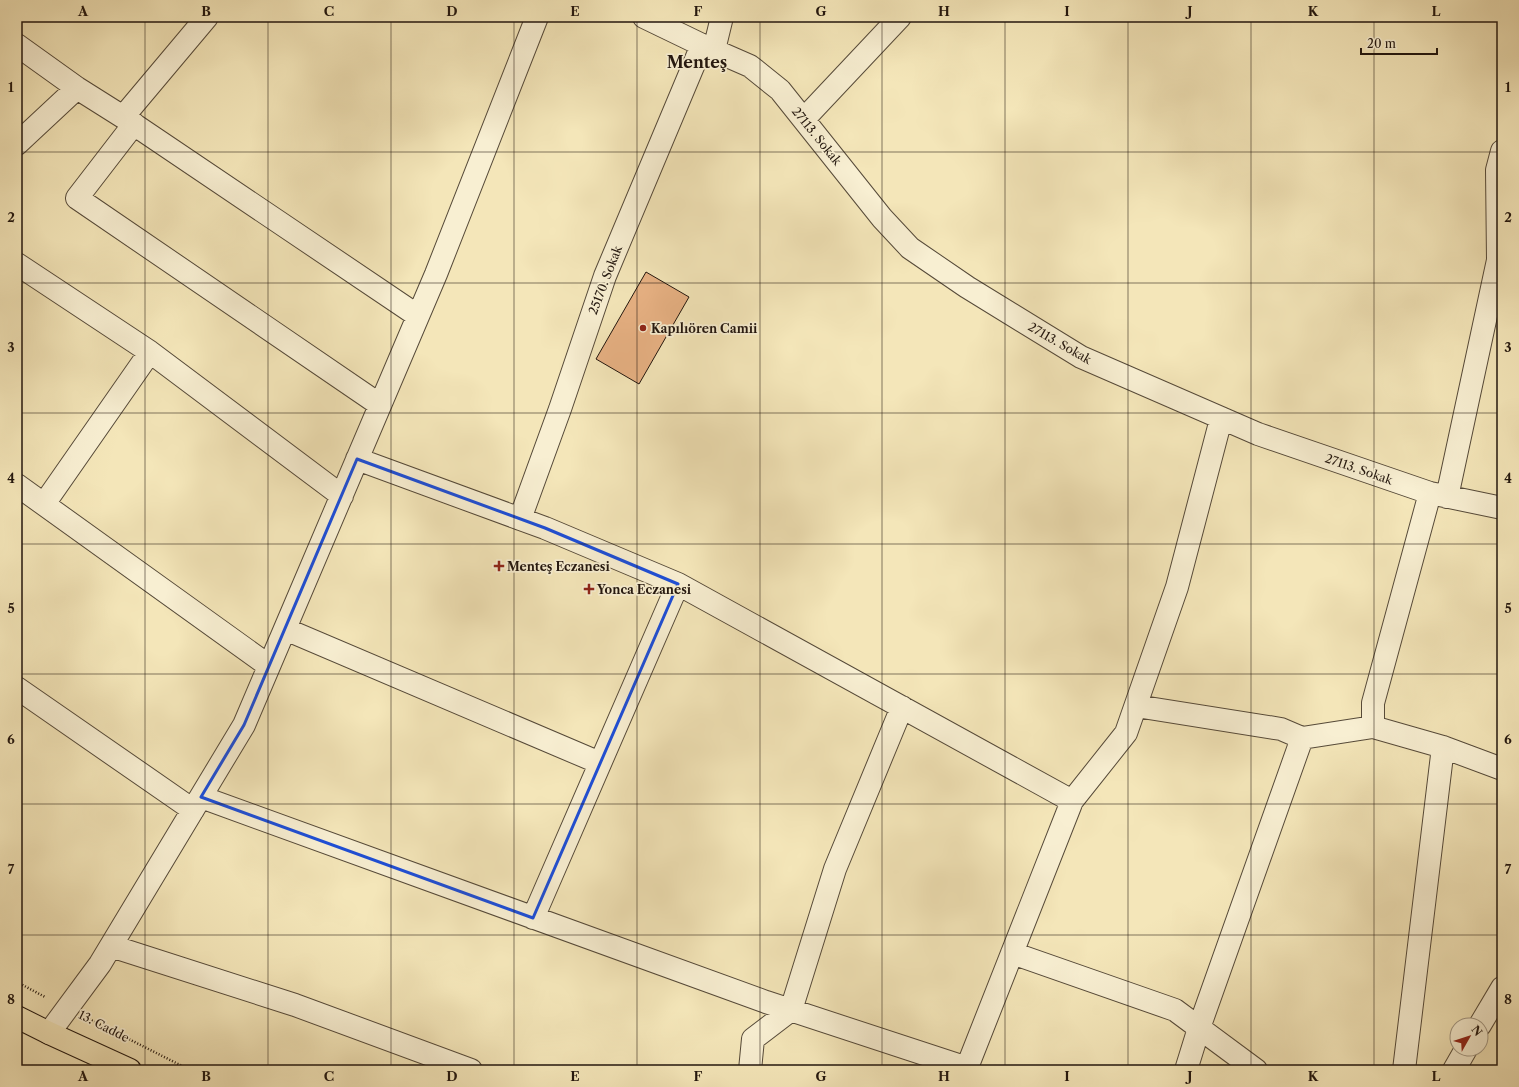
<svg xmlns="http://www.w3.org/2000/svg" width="1519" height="1087" font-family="'Libre Caslon Text',serif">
<rect width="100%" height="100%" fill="#f4e6b9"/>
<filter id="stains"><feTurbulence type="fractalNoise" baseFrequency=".005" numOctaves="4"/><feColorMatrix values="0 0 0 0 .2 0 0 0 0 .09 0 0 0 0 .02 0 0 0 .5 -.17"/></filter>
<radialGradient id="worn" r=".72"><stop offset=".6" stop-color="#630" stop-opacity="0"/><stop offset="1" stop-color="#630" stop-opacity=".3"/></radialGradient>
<!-- building -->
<path fill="#e7b183" stroke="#22160e" d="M 646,272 L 689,297 L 639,384 L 596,359 Z"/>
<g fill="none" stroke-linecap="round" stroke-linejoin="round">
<!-- minor casing -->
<g stroke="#564a39" stroke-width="24">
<path id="minor" d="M 644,17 L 702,45 L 750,66 L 780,90 L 882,218 L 910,248 L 967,287 L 1081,357 L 1258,434 L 1430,493 L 1502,508
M 17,45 L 77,88 L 123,117 L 207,17
M 714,50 L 722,17
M 123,117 L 418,316
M 804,119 L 900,17
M 134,124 L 77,198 L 380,405
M 17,144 L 77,88
M 17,264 L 150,352 L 342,496
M 357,459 L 545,528 L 678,584 L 1072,801 L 966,1070
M 17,485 L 269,666
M 1447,497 L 1498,260 L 1497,170 L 1502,151
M 44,504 L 150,352
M 520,519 L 560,409 L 605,276 L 702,45
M 285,629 L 600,763
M 17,688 L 193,810
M 1136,706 L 1281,729 L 1302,738 L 1373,727 L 1443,747 L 1502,769
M 1373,727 L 1373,703 L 1430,493
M 201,797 L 766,1002 L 967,1068
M 1072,801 L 1126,733 L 1177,587 L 1221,419
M 533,918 L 678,584
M 111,946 L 295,1005 L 471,1070
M 1012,953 L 1175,1010 L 1256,1070
M 1480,1025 L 1502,988
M 49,1033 L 100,964 L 244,725 L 436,274 L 537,17
M 750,1070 L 753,1039 L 791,1010 L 835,869 L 902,707
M 1186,1070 L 1199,1028 L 1302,738
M 1404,1070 L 1443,747
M 1454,1070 L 1466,1049"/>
</g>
<!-- major casing -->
<g stroke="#22160e" stroke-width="24">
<path id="major" d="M 17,1017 L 49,1033 L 130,1070"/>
</g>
<!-- path -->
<path stroke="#22160e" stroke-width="2.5" stroke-dasharray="1 2" stroke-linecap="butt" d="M 17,982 L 45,997
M 89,1019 L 190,1070"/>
<!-- minor -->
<use href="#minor" stroke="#f8efd2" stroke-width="22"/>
<!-- major -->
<use href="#major" stroke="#f4e6b9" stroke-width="22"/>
</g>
<!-- marked area -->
<path fill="none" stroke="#1d4ed8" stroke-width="3" stroke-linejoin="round" d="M 357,459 L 545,528 L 678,584 L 533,918 L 201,797 L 244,725 Z"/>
<!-- grid -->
<path fill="none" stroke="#22160e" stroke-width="1" stroke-opacity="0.55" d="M 145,17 L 145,1070M 268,17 L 268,1070M 391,17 L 391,1070M 514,17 L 514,1070M 637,17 L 637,1070M 760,17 L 760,1070M 882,17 L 882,1070M 1005,17 L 1005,1070M 1128,17 L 1128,1070M 1251,17 L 1251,1070M 1374,17 L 1374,1070M 17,152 L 1502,152M 17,283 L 1502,283M 17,413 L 1502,413M 17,544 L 1502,544M 17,674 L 1502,674M 17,804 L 1502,804M 17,935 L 1502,935"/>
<!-- markers -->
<g fill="#8f2418" stroke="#f8efd2" stroke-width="1.5">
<circle cx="643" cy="328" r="4"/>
<path d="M497 560h4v4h4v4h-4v4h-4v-4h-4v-4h4z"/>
<path d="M587 583h4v4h4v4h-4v4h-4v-4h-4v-4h4z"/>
</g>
<g text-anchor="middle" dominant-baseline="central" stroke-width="3.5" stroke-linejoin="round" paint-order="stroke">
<!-- street labels -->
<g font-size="12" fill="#22160e" stroke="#f8efd2">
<text transform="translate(817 136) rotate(51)">27113. Sokak</text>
<text transform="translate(605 280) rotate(-69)">25170. Sokak</text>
<text transform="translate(1060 343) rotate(30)">27113. Sokak</text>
<text transform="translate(1359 469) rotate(19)">27113. Sokak</text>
<text transform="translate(104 1026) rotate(27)">13. Cadde</text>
</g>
<!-- poi labels -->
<g font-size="12" font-weight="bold" fill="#22160e" stroke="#f8efd2" text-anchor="start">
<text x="651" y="328">Kapılıören Camii</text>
<text x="507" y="566">Menteş Eczanesi</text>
<text x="597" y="589">Yonca Eczanesi</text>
</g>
<!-- district labels -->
<g font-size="16" font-weight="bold" fill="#22160e" stroke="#f8efd2">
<text x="697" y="62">Menteş</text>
</g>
</g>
<!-- margin -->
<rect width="1519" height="1087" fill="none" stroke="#f4e6b9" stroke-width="44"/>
<!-- north arrow -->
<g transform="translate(1469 1037) rotate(51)"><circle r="19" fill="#f8efd2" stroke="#a29884"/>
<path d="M0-3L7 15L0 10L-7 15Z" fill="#8f2418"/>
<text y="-6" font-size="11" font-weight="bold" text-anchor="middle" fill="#22160e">N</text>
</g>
<!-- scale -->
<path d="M1361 48v6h76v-6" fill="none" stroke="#22160e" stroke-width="2"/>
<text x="1367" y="48" font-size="12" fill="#22160e" stroke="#f8efd2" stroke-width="3" paint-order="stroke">20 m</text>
<rect x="22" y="22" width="1475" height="1043" fill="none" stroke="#22160e" stroke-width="1.5"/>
<g font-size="13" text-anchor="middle" font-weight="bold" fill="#22160e">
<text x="83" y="16">A</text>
<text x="206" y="16">B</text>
<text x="329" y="16">C</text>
<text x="452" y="16">D</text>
<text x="575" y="16">E</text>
<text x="698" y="16">F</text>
<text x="821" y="16">G</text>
<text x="944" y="16">H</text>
<text x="1067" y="16">I</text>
<text x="1190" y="16">J</text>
<text x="1313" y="16">K</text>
<text x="1436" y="16">L</text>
<text x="11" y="92">1</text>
<text x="1508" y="92">1</text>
<text x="11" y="222">2</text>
<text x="1508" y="222">2</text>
<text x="11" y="352">3</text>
<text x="1508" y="352">3</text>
<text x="11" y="483">4</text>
<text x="1508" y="483">4</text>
<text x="11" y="613">5</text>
<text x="1508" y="613">5</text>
<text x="11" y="744">6</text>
<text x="1508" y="744">6</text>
<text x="11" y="874">7</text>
<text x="1508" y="874">7</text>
<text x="11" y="1004">8</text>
<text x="1508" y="1004">8</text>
<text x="83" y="1081">A</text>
<text x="206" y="1081">B</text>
<text x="329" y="1081">C</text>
<text x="452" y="1081">D</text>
<text x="575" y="1081">E</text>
<text x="698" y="1081">F</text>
<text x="821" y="1081">G</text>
<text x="944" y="1081">H</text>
<text x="1067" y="1081">I</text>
<text x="1190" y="1081">J</text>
<text x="1313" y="1081">K</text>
<text x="1436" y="1081">L</text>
</g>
<rect width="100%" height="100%" filter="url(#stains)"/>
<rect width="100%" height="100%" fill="url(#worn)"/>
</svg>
